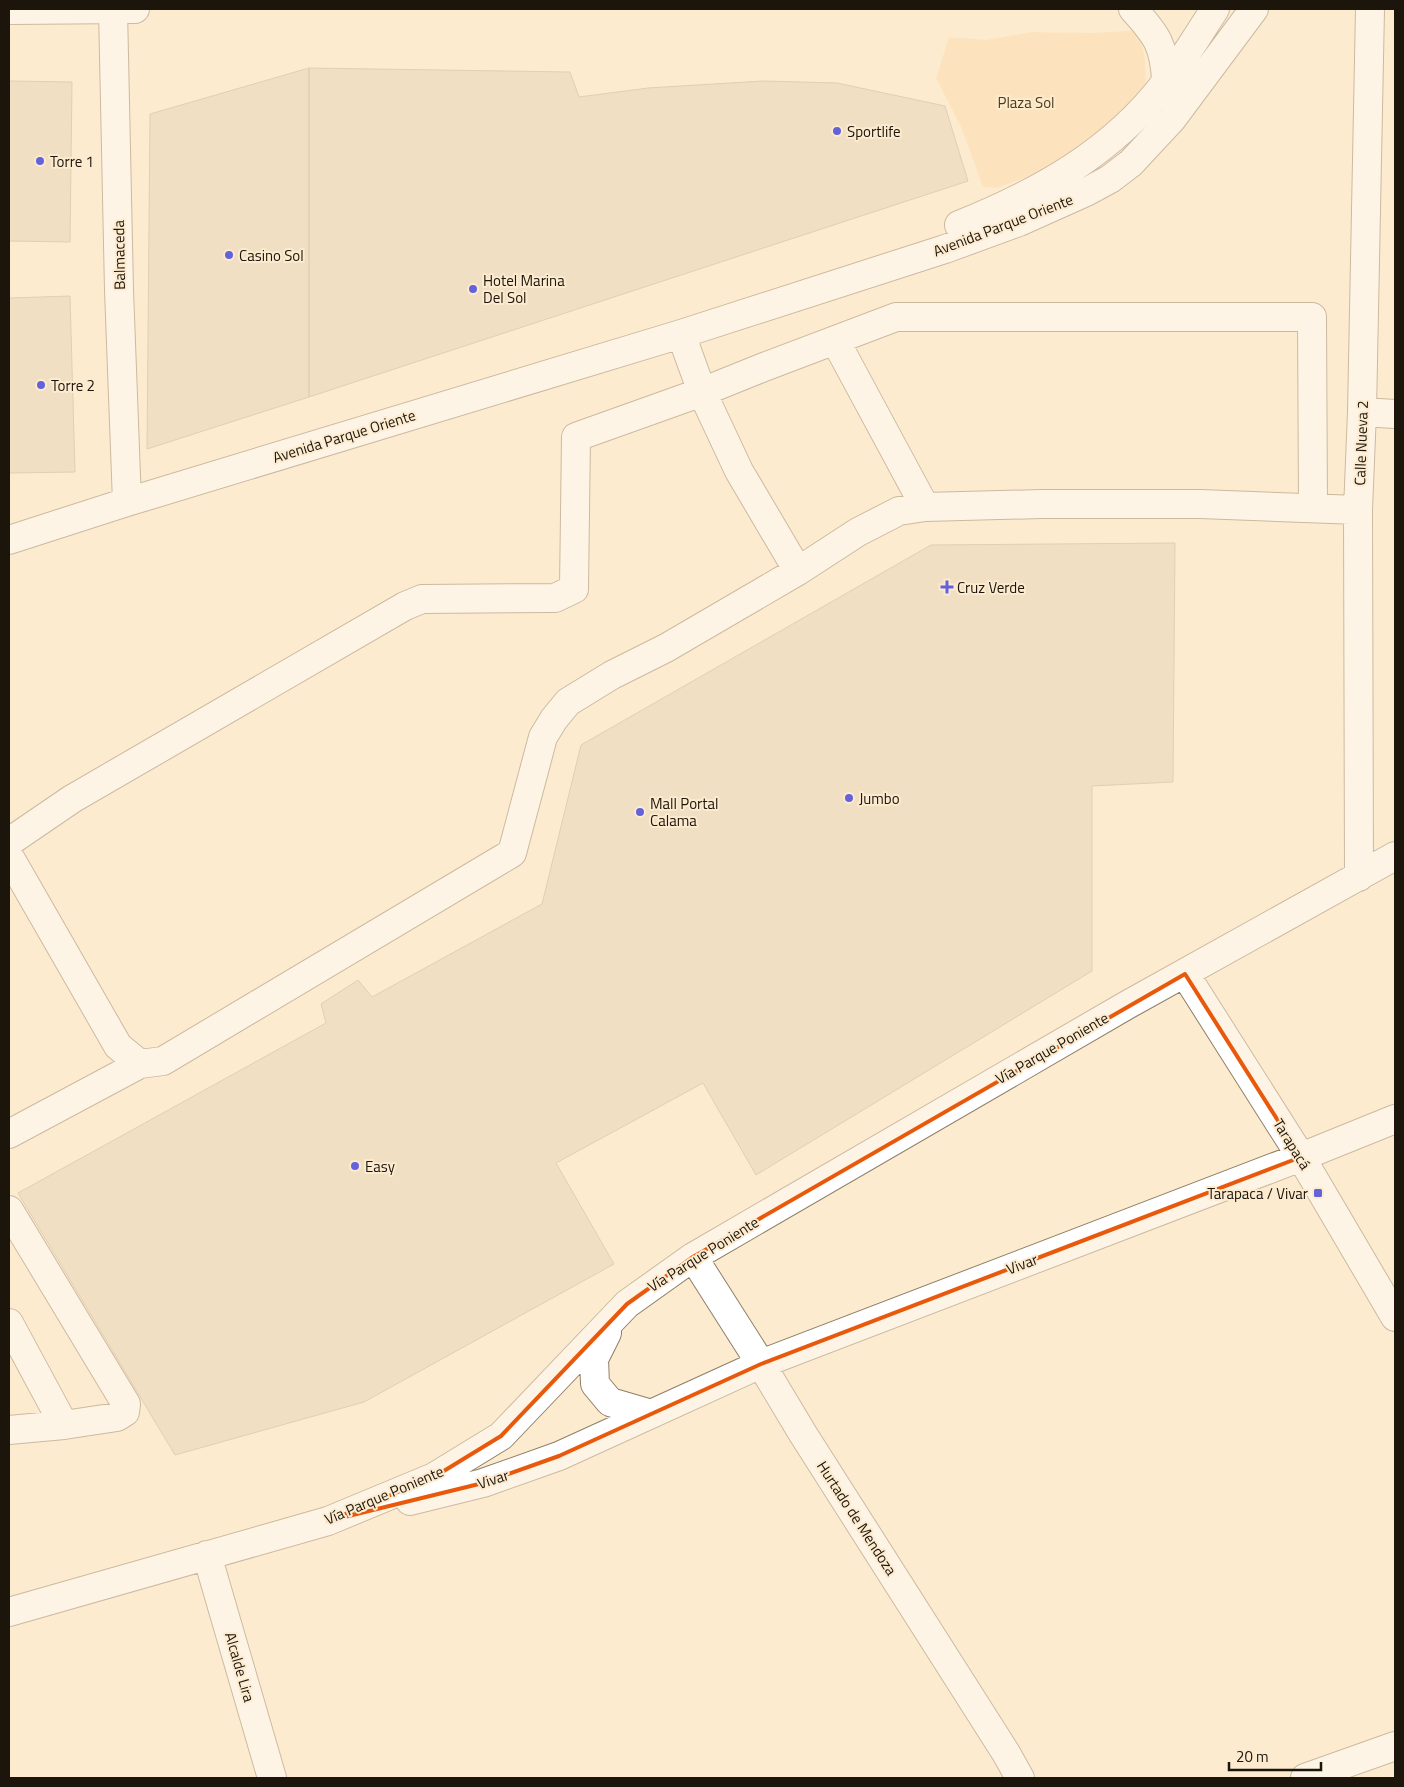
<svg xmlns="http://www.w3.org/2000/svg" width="1404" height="1787" font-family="'Titillium Web',sans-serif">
<rect width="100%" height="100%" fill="#fdebd0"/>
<!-- green -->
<path fill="#fbdaa7" d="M 1139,30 L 1145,59 L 1146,87 L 1104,126 L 1049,169 L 997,188 L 983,187 L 961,127 L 936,78 L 949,37 L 986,40 L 1032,32 L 1094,33 Z"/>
<!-- building -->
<path fill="#e2d0b5" stroke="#bead93" d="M 309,68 L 570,72 L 579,97 L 648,88 L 763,81 L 837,83 L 945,106 L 968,181 L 309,397 Z
M 309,68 L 309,397 L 147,449 L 150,114 Z
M 9,81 L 72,82 L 70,242 L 9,241 Z
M 70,296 L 75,472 L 9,473 L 9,298 Z
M 1175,543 L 1173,782 L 1092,786 L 1092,971 L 756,1175 L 703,1083 L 556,1163 L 614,1264 L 364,1402 L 175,1455 L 18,1193 L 326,1023 L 321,1004 L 358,980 L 372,997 L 542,904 L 581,745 L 931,545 Z"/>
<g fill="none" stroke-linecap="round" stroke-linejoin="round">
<!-- minor casing -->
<g stroke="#8f7f66" stroke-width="30">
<path id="minor" d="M 113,9 L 119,290 L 127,502
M 959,225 C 1039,193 1113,152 1166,82 C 1184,59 1199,33 1215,9
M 681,334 L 702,392 L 739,471 L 798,571
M 835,340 L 925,507
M 1362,412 L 1395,414
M 9,540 L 127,502 L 681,334 L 945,249 L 1019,222 L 1086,192 L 1110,179 L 1131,163 L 1172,119 L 1254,9
M 9,842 L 72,799 L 405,606 L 422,599 L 555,598 L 574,589 L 576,437 L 702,392 L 764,367 L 896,317 L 1312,317 L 1313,508
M 9,856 L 118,1046 L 140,1064 L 163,1061 L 512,853 L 543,737 L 554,719 L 568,702 L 612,675 L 666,648 L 798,571 L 858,532 L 899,511 L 925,507 L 1042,504 L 1200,504 L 1358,510
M 1359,877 L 1358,510 L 1362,412 L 1370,9
M 1185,974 L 1301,1157 L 1395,1317
M 9,1134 L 140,1064
M 9,1210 L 126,1404 L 125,1412 L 117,1417 L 64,1425 L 9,1323
M 693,1257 L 761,1364 L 803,1434 L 1006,1753 L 1020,1778
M 607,1333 L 594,1359 L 595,1384 L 610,1402 L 651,1414
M 9,1430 L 64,1425
M 410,1501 L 483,1483 L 559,1456 L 761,1364 L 1301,1157 L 1395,1119
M 207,1555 L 272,1778
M 9,1612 L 328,1521 L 434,1477 L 501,1436 L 627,1304 L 693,1257 L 1127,1005 L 1395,856"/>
</g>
<!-- major casing -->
<g stroke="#8f7f66" stroke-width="30">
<path id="major" d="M 1133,9 C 1156,34 1165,46 1166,82
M 9,10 L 135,9
M 1305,1778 L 1395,1746"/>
</g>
<!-- minor -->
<use href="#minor" stroke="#fff" stroke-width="28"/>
<!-- major -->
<use href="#major" stroke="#fff" stroke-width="28"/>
</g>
<!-- marked area -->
<path d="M0 0H1404V1787H0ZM 1185,974 L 1301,1157 L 761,1364 L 559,1456 L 483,1483 L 328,1521 L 434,1477 L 501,1436 L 627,1304 L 693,1257 Z" fill="#fdebd0" fill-opacity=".55" fill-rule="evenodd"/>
<path fill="none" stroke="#e8590c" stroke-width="4" stroke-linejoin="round" d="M 1185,974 L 1301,1157 L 761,1364 L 559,1456 L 483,1483 L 328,1521 L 434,1477 L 501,1436 L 627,1304 L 693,1257 Z"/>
<!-- markers -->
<g fill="#6462db" stroke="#fdebd0" stroke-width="2">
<circle cx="837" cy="131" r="5"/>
<circle cx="40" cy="161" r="5"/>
<circle cx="229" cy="255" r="5"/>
<circle cx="473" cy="289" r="5"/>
<circle cx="41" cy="385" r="5"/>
<path d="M944.5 579.5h5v5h5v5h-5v5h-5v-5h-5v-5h5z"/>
<circle cx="849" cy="798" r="5"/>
<circle cx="640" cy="812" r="5"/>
<circle cx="355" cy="1166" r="5"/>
<rect x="1313" y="1188" width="10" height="10" rx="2.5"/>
</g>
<g text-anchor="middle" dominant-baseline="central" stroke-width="4" stroke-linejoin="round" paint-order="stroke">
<!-- park labels -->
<g font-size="15" fill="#513b14" stroke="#fdebd0">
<text x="1026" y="102">Plaza Sol</text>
</g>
<!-- poi labels -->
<g font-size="15" fill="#1b150b" stroke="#fdebd0" text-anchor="start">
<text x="847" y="131">Sportlife</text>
<text x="50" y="161">Torre 1</text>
<text x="239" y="255">Casino Sol</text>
<text x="483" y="280">Hotel Marina<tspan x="483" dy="17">Del Sol</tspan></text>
<text x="51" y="385">Torre 2</text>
<text x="957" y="587">Cruz Verde</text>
<text x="859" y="798">Jumbo</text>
<text x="650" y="803">Mall Portal<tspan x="650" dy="17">Calama</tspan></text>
<text x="365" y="1166">Easy</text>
<text x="1308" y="1193" text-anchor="end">Tarapaca / Vivar</text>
</g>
<!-- street labels -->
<g font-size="15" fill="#1b150b" stroke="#fdebd0">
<text transform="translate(1003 225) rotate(-21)">Avenida Parque Oriente</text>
<text transform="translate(119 255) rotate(-91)">Balmaceda</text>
<text transform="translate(344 436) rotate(-17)">Avenida Parque Oriente</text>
<text transform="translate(1361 443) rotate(-88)">Calle Nueva 2</text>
<text transform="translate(1052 1048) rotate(-30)">Vía Parque Poniente</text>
<text transform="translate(1292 1144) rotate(58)">Tarapacá</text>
<text transform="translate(703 1254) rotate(-32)">Vía Parque Poniente</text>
<text transform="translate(1022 1264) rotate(-21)">Vivar</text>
<text transform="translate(493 1479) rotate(-18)">Vivar</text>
<text transform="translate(384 1495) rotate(-23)">Vía Parque Poniente</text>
<text transform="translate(857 1518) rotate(57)">Hurtado de Mendoza</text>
<text transform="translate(240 1667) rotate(74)">Alcalde Lira</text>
</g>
</g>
<!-- border -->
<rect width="1404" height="1787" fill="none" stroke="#1b150b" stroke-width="20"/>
<!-- scale -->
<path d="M1229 1762v8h92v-8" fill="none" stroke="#1b150b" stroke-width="2.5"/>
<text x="1236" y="1762" font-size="15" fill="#1b150b" stroke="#fdebd0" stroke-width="4" paint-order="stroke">20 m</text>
</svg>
